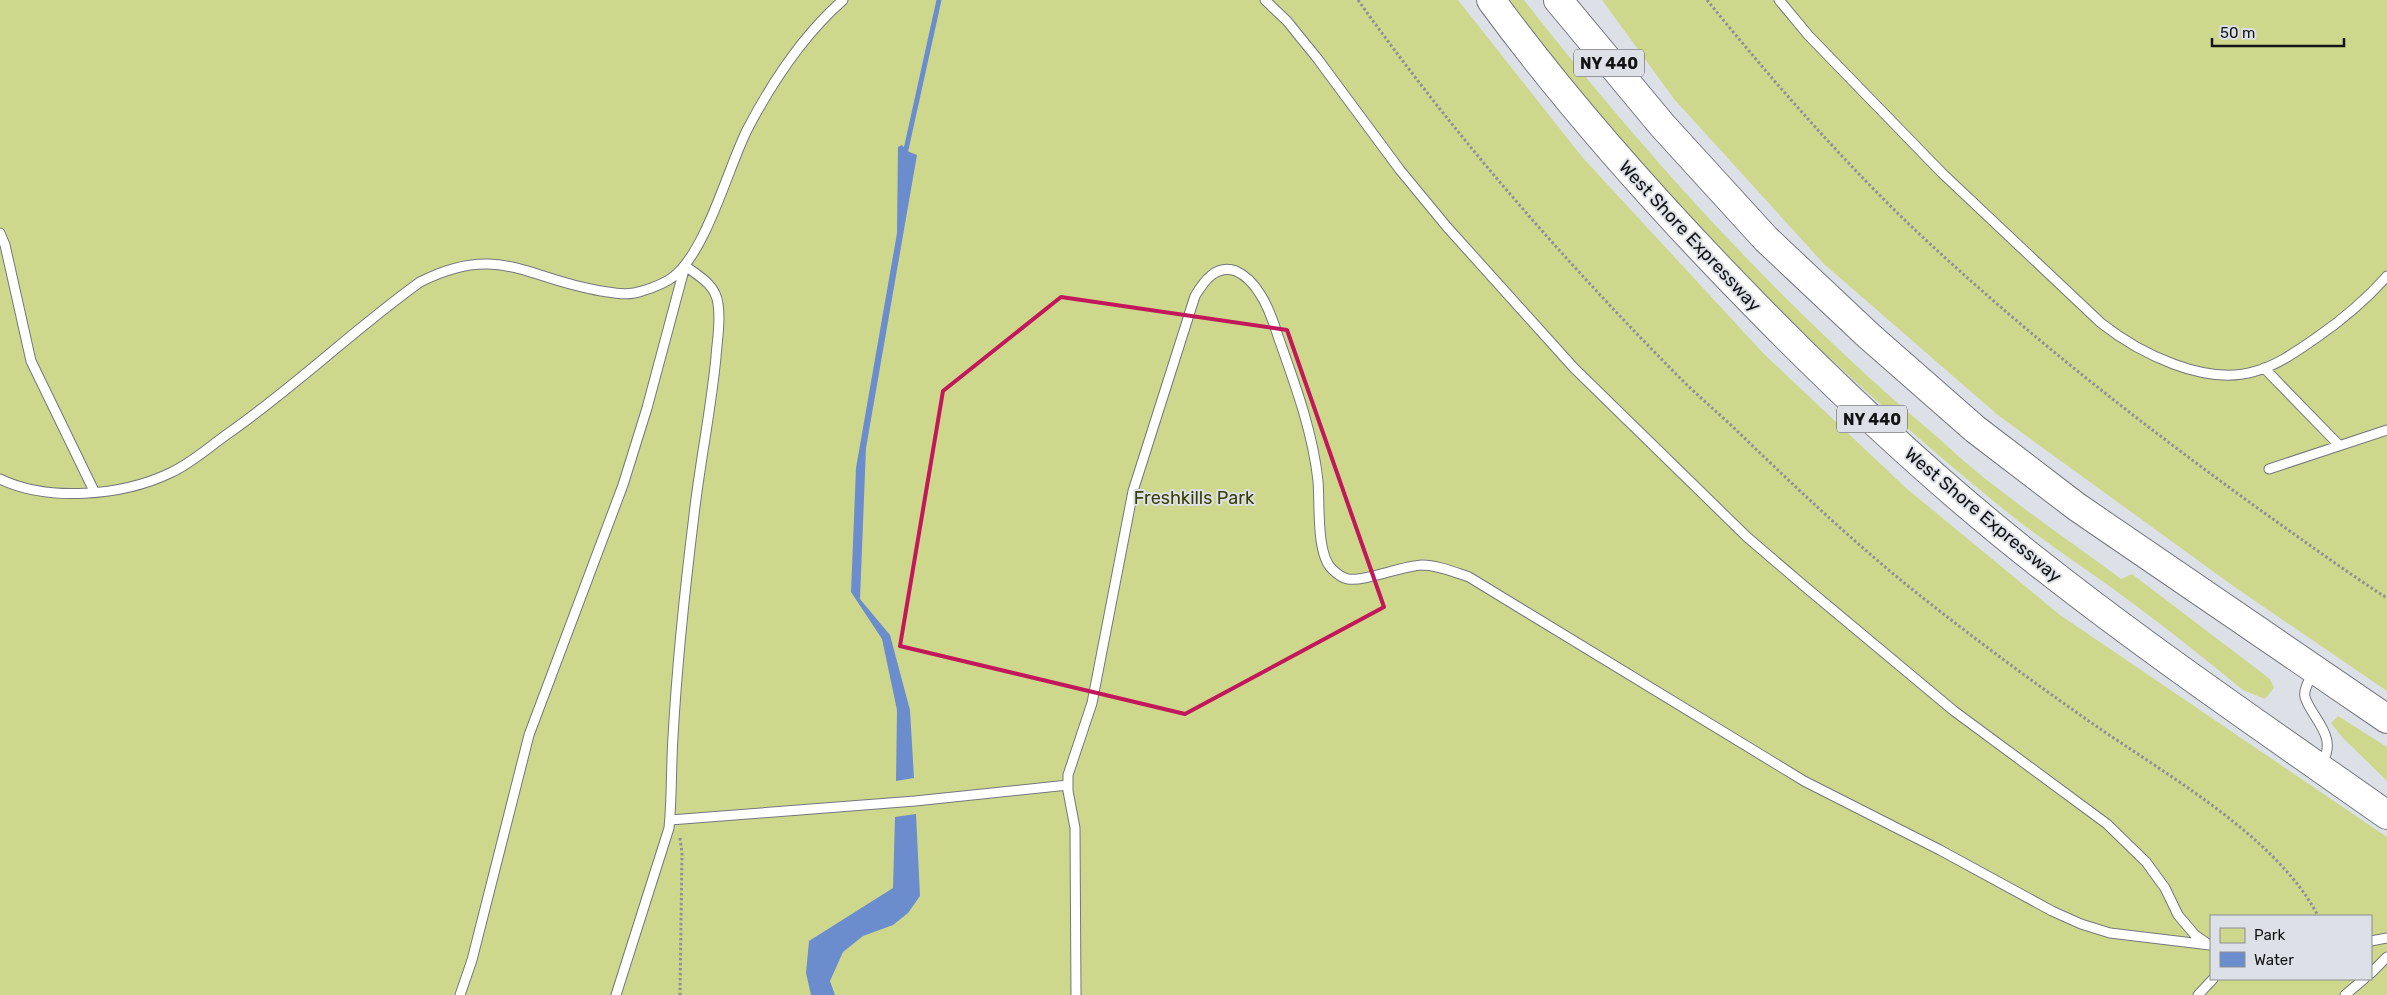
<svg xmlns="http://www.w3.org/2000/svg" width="2387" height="995" font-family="Rubik,sans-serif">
<rect width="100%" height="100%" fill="#dde0e6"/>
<!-- green -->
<path fill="#ced88d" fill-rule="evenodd" d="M 0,0 L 1458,0 L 1583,158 L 1764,354 L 1906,488 L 2060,615 L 2387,837 L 2387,995 L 0,995 ZM 2211,916 L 2371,916 L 2371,979 L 2211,979 Z
M 1506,0 L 1524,0 C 1644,154 1775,298 1922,424 C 1946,444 1968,466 1992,484 C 2034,517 2078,547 2121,579 L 2132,574 L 2270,679 L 2274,688 L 2265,699 L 2243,690 C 2206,660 2169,630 2131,602 C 2090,571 2047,544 2007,512 C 1822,362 1649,191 1506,0 Z
M 1602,0 L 2387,0 L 2387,691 L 2236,588 L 1999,416 L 1824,264 L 1674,99 Z
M 2338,716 L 2387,747 L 2387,781 L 2343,738 L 2331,723 Z"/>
<!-- water -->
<path fill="#6c8dcd" d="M 902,145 L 907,151 L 917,155 L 866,448 L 860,599 L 890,635 L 910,710 L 914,778 L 896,781 L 897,710 L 882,639 L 851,592 L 856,468 L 897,233 L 898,147 Z
M 916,814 L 920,896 L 908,913 L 893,925 L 863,936 L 843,952 L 830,981 L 835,995 L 811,995 L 806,973 L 809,941 L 893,888 L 895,817 Z"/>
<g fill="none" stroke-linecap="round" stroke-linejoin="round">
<!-- stream -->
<path stroke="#6c8dcd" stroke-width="5" d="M 905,154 L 939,0"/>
<!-- lane casing -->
<g stroke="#74777d" stroke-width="11">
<path id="lane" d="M 1265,0 L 1287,21 L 1317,58 L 1400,170 L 1447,227 L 1574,368 L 1747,537 L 1803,585 L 1954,711 L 2107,824 L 2146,862 L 2165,888 L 2178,915 L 2195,935 L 2208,944
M 1779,0 L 1809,36 L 1942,173 L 2101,323 C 2139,353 2206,387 2256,371 C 2278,365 2297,351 2316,338 C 2342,320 2366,300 2387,276
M 0,233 L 5,245 L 31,361 L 94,491
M 2264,368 L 2338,444
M 2269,469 L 2387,430
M 0,479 C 48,502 122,496 170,473 C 190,464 208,448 226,435 C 294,388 353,330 420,282 C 498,242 527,279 601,291 C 615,293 629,296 642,291 C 652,288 664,284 673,277 C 706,252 728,168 747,130 C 772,82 802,36 843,0
M 2313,672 C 2310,679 2303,690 2305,697 C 2311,718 2341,738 2320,765
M 670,820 L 915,801 L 1068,785
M 2371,941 L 2387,938
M 2371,973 L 2387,957
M 460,995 L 472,960 L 529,735 L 623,485 L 647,408 L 685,266 C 699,276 716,285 718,304 C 721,322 717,340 716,357 C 711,410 700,462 694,515 C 685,588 677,663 673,737 C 671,767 672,797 669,828 L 616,995
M 1076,995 L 1075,828 L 1068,791 L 1068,775 L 1092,703 L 1133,491 L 1195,296 C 1204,281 1216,264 1236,271 C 1247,276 1254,284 1260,294 C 1269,307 1274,324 1279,339 C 1295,384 1313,433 1318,481 C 1320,503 1316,554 1332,569 C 1336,573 1342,578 1348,579 C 1364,582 1401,566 1422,565 C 1437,565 1454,572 1469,577 L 1804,781 L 1940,850 L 2052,911 L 2081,924 L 2110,933 L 2210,945
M 2198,995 L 2213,979
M 2345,995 L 2364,979"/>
</g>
<!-- highway casing -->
<g stroke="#74777d" stroke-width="30">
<path id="highway" d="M 1491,0 C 1571,109 1661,209 1755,305 C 1846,398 1942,488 2045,568 C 2156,655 2272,734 2387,815
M 1558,0 L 1662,125 L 1766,239 L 1869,336 L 1975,429 L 2077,507 L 2387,719"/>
</g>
<!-- path -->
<path stroke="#8e9095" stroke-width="3" stroke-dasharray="2.5 2.5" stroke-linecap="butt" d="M 1358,0 C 1454,135 1564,261 1680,378 C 1697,395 1716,411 1734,428 C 1792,484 1851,540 1913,590 C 1972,637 2034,683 2096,726 C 2167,775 2279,839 2318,916
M 1707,0 C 1771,79 1839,157 1912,227 C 2022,331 2141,424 2263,512 C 2304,541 2345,571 2387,598
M 680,838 L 682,853 L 680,995"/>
<!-- lane -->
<use href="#lane" stroke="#fff" stroke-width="9"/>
<!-- highway -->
<use href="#highway" stroke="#fff" stroke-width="28"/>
</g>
<!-- marked area -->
<path fill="none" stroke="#c2185b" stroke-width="4" stroke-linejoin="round" d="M 1061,297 L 1287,330 L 1384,607 L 1185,714 L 900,646 L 943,391 Z"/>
<g text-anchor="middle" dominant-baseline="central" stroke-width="4" stroke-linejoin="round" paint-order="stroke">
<!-- shield labels -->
<g fill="#dde0e6" stroke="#4f5054" stroke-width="1">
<rect x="1574" y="49.5" width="70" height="27" rx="4"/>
<rect x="1837" y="405.5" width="70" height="27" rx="4"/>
</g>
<g font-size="16" font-weight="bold" fill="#121315">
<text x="1609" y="63">NY 440</text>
<text x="1872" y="419">NY 440</text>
</g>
<!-- street labels -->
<g font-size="18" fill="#121315" stroke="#dde0e6">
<text transform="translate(1690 236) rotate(47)">West Shore Expressway</text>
<text transform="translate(1983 515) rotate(40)">West Shore Expressway</text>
</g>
<!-- park labels -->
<g font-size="18" fill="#393e00" stroke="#dde0e6">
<text x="1194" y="498">Freshkills Park</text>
</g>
</g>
<!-- legend -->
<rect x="2210" y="915" width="162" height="65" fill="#dde0e6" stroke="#8c8e92"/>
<rect x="2220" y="928" width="25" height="15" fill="#ced88d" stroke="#8c8e92"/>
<text x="2254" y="940" font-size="15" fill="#121315">Park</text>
<rect x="2220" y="952" width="25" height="15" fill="#6c8dcd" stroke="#8c8e92"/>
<text x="2254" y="965" font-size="15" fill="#121315">Water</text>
<!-- scale -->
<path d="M2212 38v8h132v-8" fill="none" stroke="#121315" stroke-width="2.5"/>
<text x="2220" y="38" font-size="15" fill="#121315" stroke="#dde0e6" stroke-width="4" paint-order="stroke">50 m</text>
</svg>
